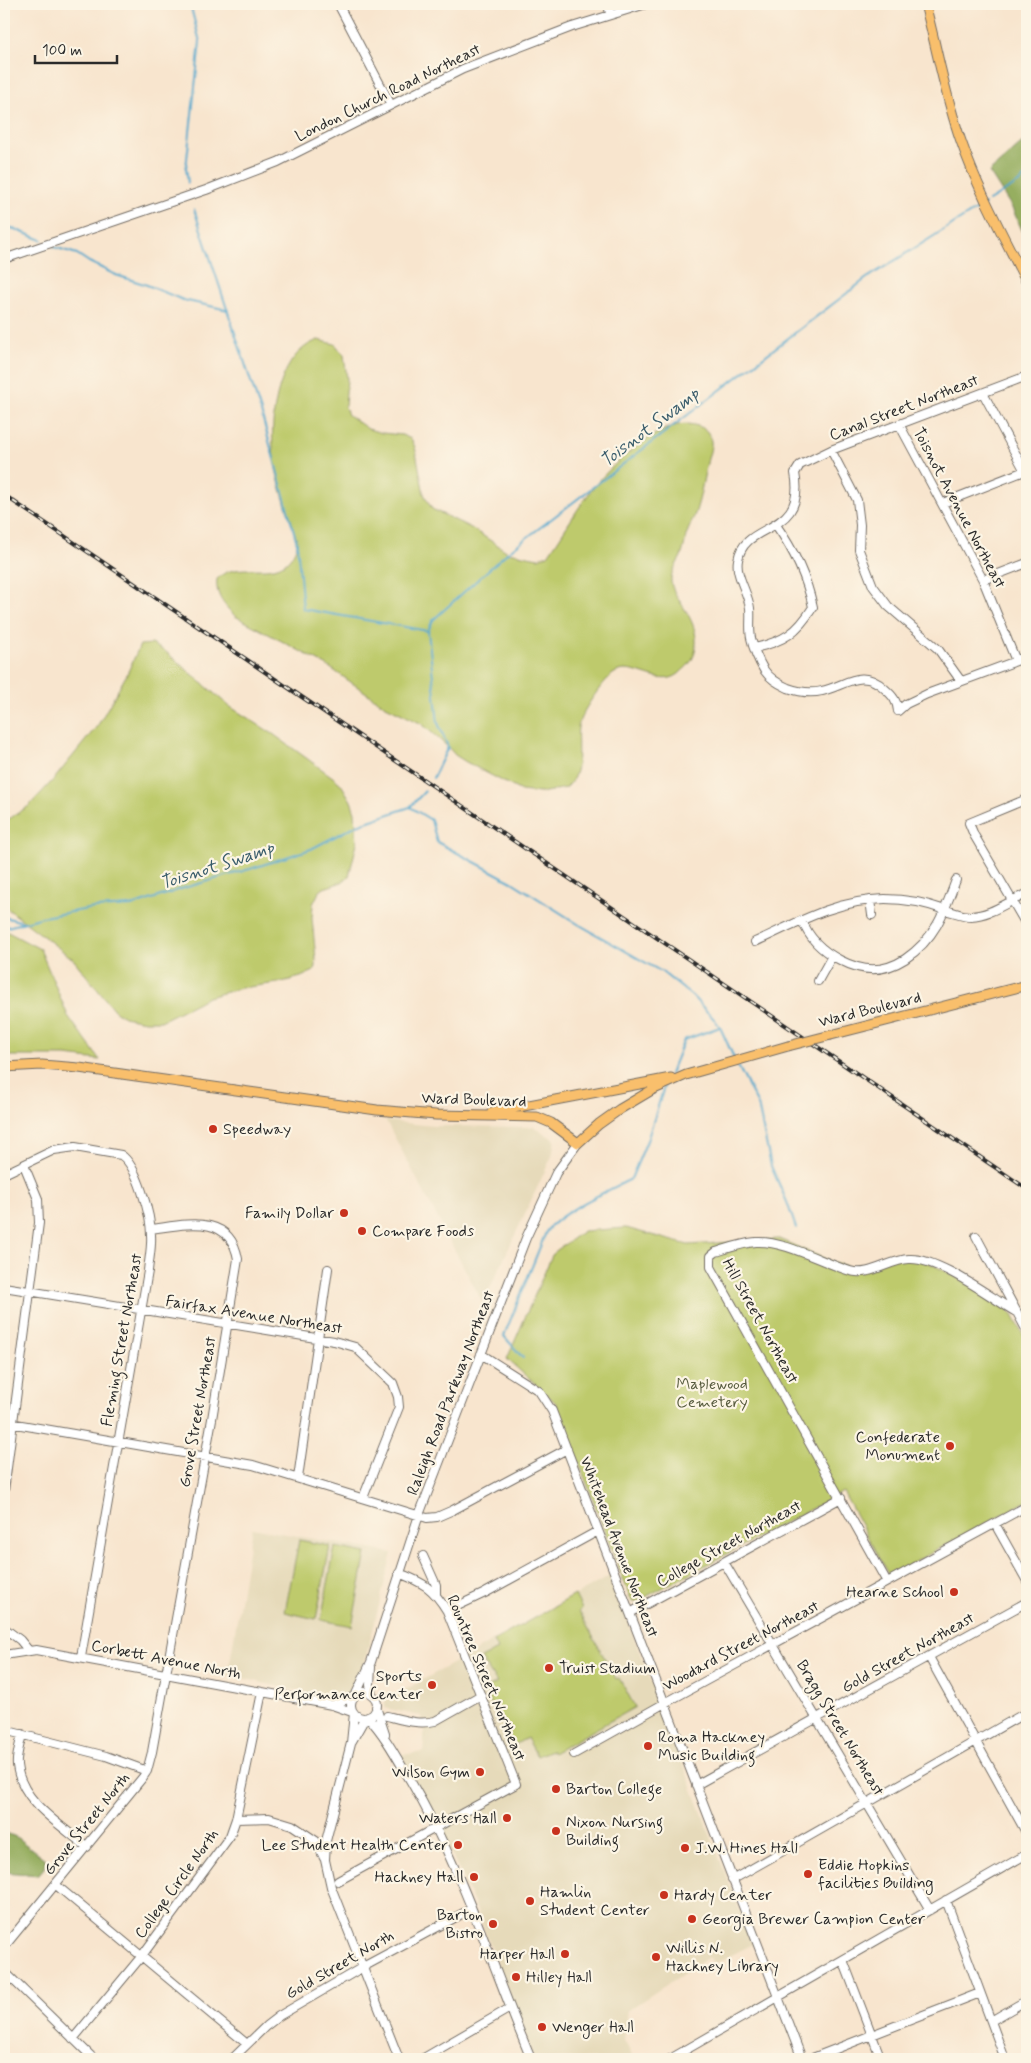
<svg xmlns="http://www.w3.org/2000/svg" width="1031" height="2063" font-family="Mynerve,sans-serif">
<rect width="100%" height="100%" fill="#fcf5e5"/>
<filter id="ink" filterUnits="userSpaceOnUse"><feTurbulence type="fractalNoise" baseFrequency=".02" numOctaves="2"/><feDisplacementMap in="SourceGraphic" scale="10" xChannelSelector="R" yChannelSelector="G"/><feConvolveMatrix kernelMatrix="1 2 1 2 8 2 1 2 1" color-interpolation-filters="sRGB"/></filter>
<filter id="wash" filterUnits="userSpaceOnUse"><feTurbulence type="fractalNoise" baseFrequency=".0096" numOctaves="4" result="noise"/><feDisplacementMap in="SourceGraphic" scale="20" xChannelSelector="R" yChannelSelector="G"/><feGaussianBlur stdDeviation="1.12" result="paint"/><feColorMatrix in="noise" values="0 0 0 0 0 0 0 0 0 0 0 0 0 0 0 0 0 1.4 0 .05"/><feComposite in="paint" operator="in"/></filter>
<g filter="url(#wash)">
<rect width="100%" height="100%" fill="#f8e5ce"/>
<!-- built -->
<path fill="#e6daba" d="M 386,1121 L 433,1126 L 534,1127 L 555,1140 L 552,1156 L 483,1303 Z
M 252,1528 L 392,1553 L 365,1661 L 360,1679 L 352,1693 L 344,1696 L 320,1696 L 228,1675 Z
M 610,1576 L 753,1944 L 714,1964 L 709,1957 L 628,2010 L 624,2040 L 634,2059 L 534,2059 L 474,1903 L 437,1823 L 401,1755 L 424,1752 L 424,1732 L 421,1716 L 385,1708 L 385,1701 Z"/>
<!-- green -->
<path fill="#beca6c" stroke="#747a4c" d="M 318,340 L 335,344 L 344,355 L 347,379 L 345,407 L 348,415 L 368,429 L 382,433 L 402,435 L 411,439 L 415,447 L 424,494 L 432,509 L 471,528 L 508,552 L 538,558 L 548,555 C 564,532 579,505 597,483 C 615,462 664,417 694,425 C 703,427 709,430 711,441 C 712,448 708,457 707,463 C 703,479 701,496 696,511 C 693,520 689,527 686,536 C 685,542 684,548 682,554 C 679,562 672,569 671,578 C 669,599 705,619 694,655 C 692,661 688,666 683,670 C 662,694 633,659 613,674 C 603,681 579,715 578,727 C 576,747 583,773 566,788 L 540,793 L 521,791 L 466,762 L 455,755 L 448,747 L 422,724 L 384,705 L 326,665 L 235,616 C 224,605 215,595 217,579 C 236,558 275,581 291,557 C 293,554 297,547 297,543 C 297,537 293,530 292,524 C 286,506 280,488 276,469 C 267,430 274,355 318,340 Z
M 152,644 L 166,652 L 229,706 L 273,734 L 334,778 L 341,784 L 351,801 L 355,812 L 357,843 L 349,876 L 342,882 L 324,888 L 319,892 L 313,904 L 312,918 L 316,960 L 314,971 L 301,977 L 278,983 L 241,988 L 208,997 L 161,1021 L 145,1021 L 124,1017 L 114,1010 L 73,959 L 4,906 L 4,822 L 29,806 L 55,778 L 98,725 L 127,674 L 140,645 Z
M 4,930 L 40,949 L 68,1016 L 100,1060 L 66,1056 L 4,1056 Z
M 626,1228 L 688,1245 L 779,1239 L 830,1261 L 855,1269 L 887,1258 L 916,1256 L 995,1297 L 1013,1315 L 1027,1342 L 1027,1501 L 889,1576 L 843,1492 L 636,1602 L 632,1602 L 556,1403 L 507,1359 L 553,1253 L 583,1231 Z
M 299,1540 L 330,1546 L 316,1619 L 285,1612 Z
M 335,1547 L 366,1553 L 352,1626 L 321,1620 Z
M 575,1595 L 582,1609 L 579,1611 L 616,1679 L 619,1678 L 635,1707 L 553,1753 L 551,1750 L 537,1756 L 527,1738 L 514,1745 L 484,1690 L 497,1683 L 481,1658 L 497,1650 L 493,1641 Z"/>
<!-- forest -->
<path fill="#96ae60" stroke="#606c46" d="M 1027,139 L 1027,241 L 1011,206 L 989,172 Z
M 4,1832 L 16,1837 L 45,1859 L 45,1867 L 38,1875 L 4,1872 Z"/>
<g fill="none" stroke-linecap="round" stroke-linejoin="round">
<!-- stream -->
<path stroke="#51a7cd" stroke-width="2" d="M 188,183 L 186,168 L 200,42 L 190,4
M 989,201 L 1020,182 L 1027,175
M 194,209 L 261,412 L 297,543 L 303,609 L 428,631
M 4,225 L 42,240
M 54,247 L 77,254 L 89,262 L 116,275 L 147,285 L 183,300 L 228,310
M 433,778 L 448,747 L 438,723 L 428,631 L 433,620 L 508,552 L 867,278 L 985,204
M 410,807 L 431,820 L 437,842 L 512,882 L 578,924 L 662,972 L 692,996 L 715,1020 L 720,1027 L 734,1058
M 4,917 L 23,922
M 4,928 L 43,917 L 94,908 L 132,906 L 184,888 L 250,869 L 311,849 L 357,825 L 410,807 L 425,791
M 737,1064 L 758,1105 L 771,1166 L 787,1202 L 796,1228
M 670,1074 L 684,1040 L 720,1027
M 523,1358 L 504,1336 L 546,1232 C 557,1213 610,1190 631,1179 L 648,1138 L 664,1087"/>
</g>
</g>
<g filter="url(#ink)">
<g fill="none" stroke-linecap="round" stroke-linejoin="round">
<!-- minor casing -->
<g stroke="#736c64" stroke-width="10">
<path id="minor" d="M 338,4 L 391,105
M 608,4 L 610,14
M 4,259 L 206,190 L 278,162 L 463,69 L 572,27 L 646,4
M 983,393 L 1027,475
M 899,424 L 983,580 L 1016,661
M 831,450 L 857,500 L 860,525 L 859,550 L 873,586 L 888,606 L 938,649 L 961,681
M 943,503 L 1027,470
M 983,580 L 1027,563
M 755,648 C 784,641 797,633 813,607 C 807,579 793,549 776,525
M 898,711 C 897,701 893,696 885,689 C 862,667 845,686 822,691 C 810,694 799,692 788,688 C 779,684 770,679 764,670 C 759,662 753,648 751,638 C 749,628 751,618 750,608 C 748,592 735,575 738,560 C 744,520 807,537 795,473 L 800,465 L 831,450 L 1027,376
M 898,711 L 906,704 L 927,694 L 1027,657
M 1027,799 L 969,823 L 974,835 L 1027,926
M 870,900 L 872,915
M 802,920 C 809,939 822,951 840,960 C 863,972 883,973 905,959 C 935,939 944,913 956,880
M 755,942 C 798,922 837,900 885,899 C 905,899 926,903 945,910 C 954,912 962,916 971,916 C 992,915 1008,901 1027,894
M 818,981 L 832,956
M 4,1174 L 54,1150 L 75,1147 L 121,1155 C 137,1165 151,1216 151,1235 C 152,1247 149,1259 148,1271 L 81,1657
M 976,1236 L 1027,1331
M 4,1287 L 334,1341 L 355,1347 L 393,1383 L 398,1397 L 399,1407 L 363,1498
M 481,1354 L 539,1391 L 552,1411 L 802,2059
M 4,1422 L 253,1465 L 427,1518 L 437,1517 L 453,1510 L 567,1449
M 298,1478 L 328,1269
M 4,1491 L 39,1223 L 38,1199 L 24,1165
M 995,1524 L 1027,1581
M 423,1556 L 436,1585 L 436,1594
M 724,1562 L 930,1910
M 887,1582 L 711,1267 L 711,1256 L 716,1252 C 729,1248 743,1243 756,1242 C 784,1240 823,1263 850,1271 C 869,1277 889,1260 909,1259 C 938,1257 990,1297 1016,1312
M 447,1611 L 485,1593 L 598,1531
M 630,1613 L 841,1498
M 4,1628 L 20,1640 L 29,1651
M 4,1655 L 36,1650 L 332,1705 L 352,1712
M 929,1657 L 1027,1834
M 371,1667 L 370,1685 L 372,1695
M351 1705a13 13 0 1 1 26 0a13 13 0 1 1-26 0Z
M 356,1694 L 371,1662 L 419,1515 L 526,1238 L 556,1173 L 578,1143
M 332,1705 L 353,1697
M 376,1707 L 385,1734
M 354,1713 L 351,1743 L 326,1841 L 325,1860 L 331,1887 L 399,2059
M 387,1716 C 403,1720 418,1725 435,1721 L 481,1695
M 368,1717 C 385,1735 397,1758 410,1780 C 462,1868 492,1966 531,2059
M 4,1730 L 106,1756 L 147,1771
M 22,1734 C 20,1744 16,1756 17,1765 C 21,1802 61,1825 87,1847
M 352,1741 L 365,1718
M 574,1754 L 665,1703 L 1027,1506
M 696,1785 L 1027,1602
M 236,1819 L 269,1818 L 292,1825 L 316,1841 L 324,1858
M 732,1880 L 1027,1712
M 338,1881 L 516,1784 L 447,1611 C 433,1588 424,1583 399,1573
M 56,1885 L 247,2044
M 946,1900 L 1005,2059
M 4,1947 L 143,1777 L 147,1771 L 152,1752 L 212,1419 L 238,1259 C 230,1212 184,1225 151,1229
M 843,1960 L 881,2059
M 4,1971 L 94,2059
M 991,2021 L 1027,2000
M 73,2039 L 141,1957 L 230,1836 L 236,1819 L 262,1692
M 232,2059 L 266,2026 L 279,2016 L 363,1967 L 471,1909
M 422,2059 L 510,2008
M 670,2059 L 1027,1854
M 810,2059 L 980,1993"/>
</g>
<!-- major casing -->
<g stroke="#736c64" stroke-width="11">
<path id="major" d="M 925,4 C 937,49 945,96 961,141 C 978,190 1004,237 1027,283
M 831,1035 L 1027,985
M 4,1067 L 42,1065 L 79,1068 L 377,1110 L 436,1115 L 537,1117 L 551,1123 L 578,1143 L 599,1124 L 620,1109 L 652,1090 L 686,1075 L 788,1046
M 492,1112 L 671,1078"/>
</g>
<!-- minor -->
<use href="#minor" stroke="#fff" stroke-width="8"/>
<!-- major -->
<use href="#major" stroke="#f9bf6c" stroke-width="9"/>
<!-- rail casing -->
<g stroke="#2b2b2b" stroke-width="4">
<path id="rail" d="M 4,495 L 1027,1189"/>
</g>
<!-- rail -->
<use href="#rail" stroke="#fcf5e5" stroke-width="2" stroke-dasharray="5.5" stroke-linecap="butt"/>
<!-- major-bridge casing -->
<g stroke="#736c64" stroke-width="11" stroke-linecap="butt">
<path id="major-bridge" d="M 788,1046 L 831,1035"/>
</g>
<!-- major-bridge -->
<use href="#major-bridge" stroke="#f9bf6c" stroke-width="9"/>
</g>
</g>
<!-- markers -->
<g fill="#c8321e" stroke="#fcf5e5" stroke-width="2">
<circle cx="213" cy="1129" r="5"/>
<circle cx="344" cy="1213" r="5"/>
<circle cx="362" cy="1231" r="5"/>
<circle cx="950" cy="1446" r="5"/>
<circle cx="954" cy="1592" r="5"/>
<circle cx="549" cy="1668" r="5"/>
<circle cx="432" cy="1685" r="5"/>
<circle cx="648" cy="1746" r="5"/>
<circle cx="480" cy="1772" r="5"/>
<circle cx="556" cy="1789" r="5"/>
<circle cx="507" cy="1818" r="5"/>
<circle cx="556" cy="1831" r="5"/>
<circle cx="458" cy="1845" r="5"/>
<circle cx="685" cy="1848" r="5"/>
<circle cx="808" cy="1874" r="5"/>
<circle cx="474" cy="1877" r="5"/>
<circle cx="664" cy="1895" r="5"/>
<circle cx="530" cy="1901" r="5"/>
<circle cx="692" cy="1919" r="5"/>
<circle cx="493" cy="1924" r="5"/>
<circle cx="565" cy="1954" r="5"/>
<circle cx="656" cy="1957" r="5"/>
<circle cx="516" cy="1977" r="5"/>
<circle cx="542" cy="2027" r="5"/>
</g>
<g text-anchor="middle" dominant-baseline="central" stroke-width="4.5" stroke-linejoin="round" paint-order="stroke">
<!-- street labels -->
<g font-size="16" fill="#2b2b2b" stroke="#fcf5e5">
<text transform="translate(388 93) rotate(-26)">London Church Road Northeast</text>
<text transform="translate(904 408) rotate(-21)">Canal Street Northeast</text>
<text transform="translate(959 508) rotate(62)">Toisnot Avenue Northeast</text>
<text transform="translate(870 1010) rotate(-14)">Ward Boulevard</text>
<text transform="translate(474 1100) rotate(2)">Ward Boulevard</text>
<text transform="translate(254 1315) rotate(9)">Fairfax Avenue Northeast</text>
<text transform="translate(760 1321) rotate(61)">Hill Street Northeast</text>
<text transform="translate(122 1340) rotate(-80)">Fleming Street Northeast</text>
<text transform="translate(451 1393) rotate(-69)">Raleigh Road Parkway Northeast</text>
<text transform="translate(198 1412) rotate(-80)">Grove Street Northeast</text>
<text transform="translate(729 1544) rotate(-29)">College Street Northeast</text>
<text transform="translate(619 1547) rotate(69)">Whitehead Avenue Northeast</text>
<text transform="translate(741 1646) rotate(-28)">Woodard Street Northeast</text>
<text transform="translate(908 1653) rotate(-29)">Gold Street Northeast</text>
<text transform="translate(166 1660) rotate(11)">Corbett Avenue North</text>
<text transform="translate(486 1678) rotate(67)">Rountree Street Northeast</text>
<text transform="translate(840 1728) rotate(59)">Bragg Street Northeast</text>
<text transform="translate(87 1824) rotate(-51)">Grove Street North</text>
<text transform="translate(177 1884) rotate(-54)">College Circle North</text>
<text transform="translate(340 1965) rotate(-30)">Gold Street North</text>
</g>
<!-- poi labels -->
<g font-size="16" fill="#2b2b2b" stroke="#fcf5e5" text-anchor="start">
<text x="223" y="1129">Speedway</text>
<text x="334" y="1213" text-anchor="end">Family Dollar</text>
<text x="372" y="1231">Compare Foods</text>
<text x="940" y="1437" text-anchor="end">Confederate<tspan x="940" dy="18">Monument</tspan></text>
<text x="944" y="1592" text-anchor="end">Hearne School</text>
<text x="559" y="1668">Truist Stadium</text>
<text x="422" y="1676" text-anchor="end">Sports<tspan x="422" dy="18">Performance Center</tspan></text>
<text x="658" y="1737">Roma Hackney<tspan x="658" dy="18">Music Building</tspan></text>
<text x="470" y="1772" text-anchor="end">Wilson Gym</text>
<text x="566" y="1789">Barton College</text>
<text x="497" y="1818" text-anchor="end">Waters Hall</text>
<text x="566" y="1822">Nixon Nursing<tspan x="566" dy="18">Building</tspan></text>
<text x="448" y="1845" text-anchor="end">Lee Student Health Center</text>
<text x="695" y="1848">J.W. Hines Hall</text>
<text x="818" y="1865">Eddie Hopkins<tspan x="818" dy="18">facilities Building</tspan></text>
<text x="464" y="1877" text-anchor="end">Hackney Hall</text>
<text x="540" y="1892">Hamlin<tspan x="540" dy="18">Student Center</tspan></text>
<text x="674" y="1895">Hardy Center</text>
<text x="483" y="1915" text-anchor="end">Barton<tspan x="483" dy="18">Bistro</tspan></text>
<text x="702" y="1919">Georgia Brewer Campion Center</text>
<text x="666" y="1948">Willis N.<tspan x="666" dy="18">Hackney Library</tspan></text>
<text x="555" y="1954" text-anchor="end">Harper Hall</text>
<text x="526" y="1977">Hilley Hall</text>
<text x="552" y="2027">Wenger Hall</text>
</g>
<!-- park labels -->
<g font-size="16" fill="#575b3e" stroke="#fcf5e5">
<text x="712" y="1384">Maplewood<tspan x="712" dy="18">Cemetery</tspan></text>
</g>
<!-- water labels -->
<g font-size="18" font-style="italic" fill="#3a5d6c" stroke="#fcf5e5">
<text transform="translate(650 428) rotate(-37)">Toisnot Swamp</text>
<text transform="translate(217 866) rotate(-18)">Toisnot Swamp</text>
</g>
</g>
<!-- margin -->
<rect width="1031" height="2063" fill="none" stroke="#fcf5e5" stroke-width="20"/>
<!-- scale -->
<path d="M35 55v8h82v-8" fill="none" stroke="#2b2b2b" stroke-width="2.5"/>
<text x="42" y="55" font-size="15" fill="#2b2b2b" stroke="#fcf5e5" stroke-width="4" paint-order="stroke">100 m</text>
</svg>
